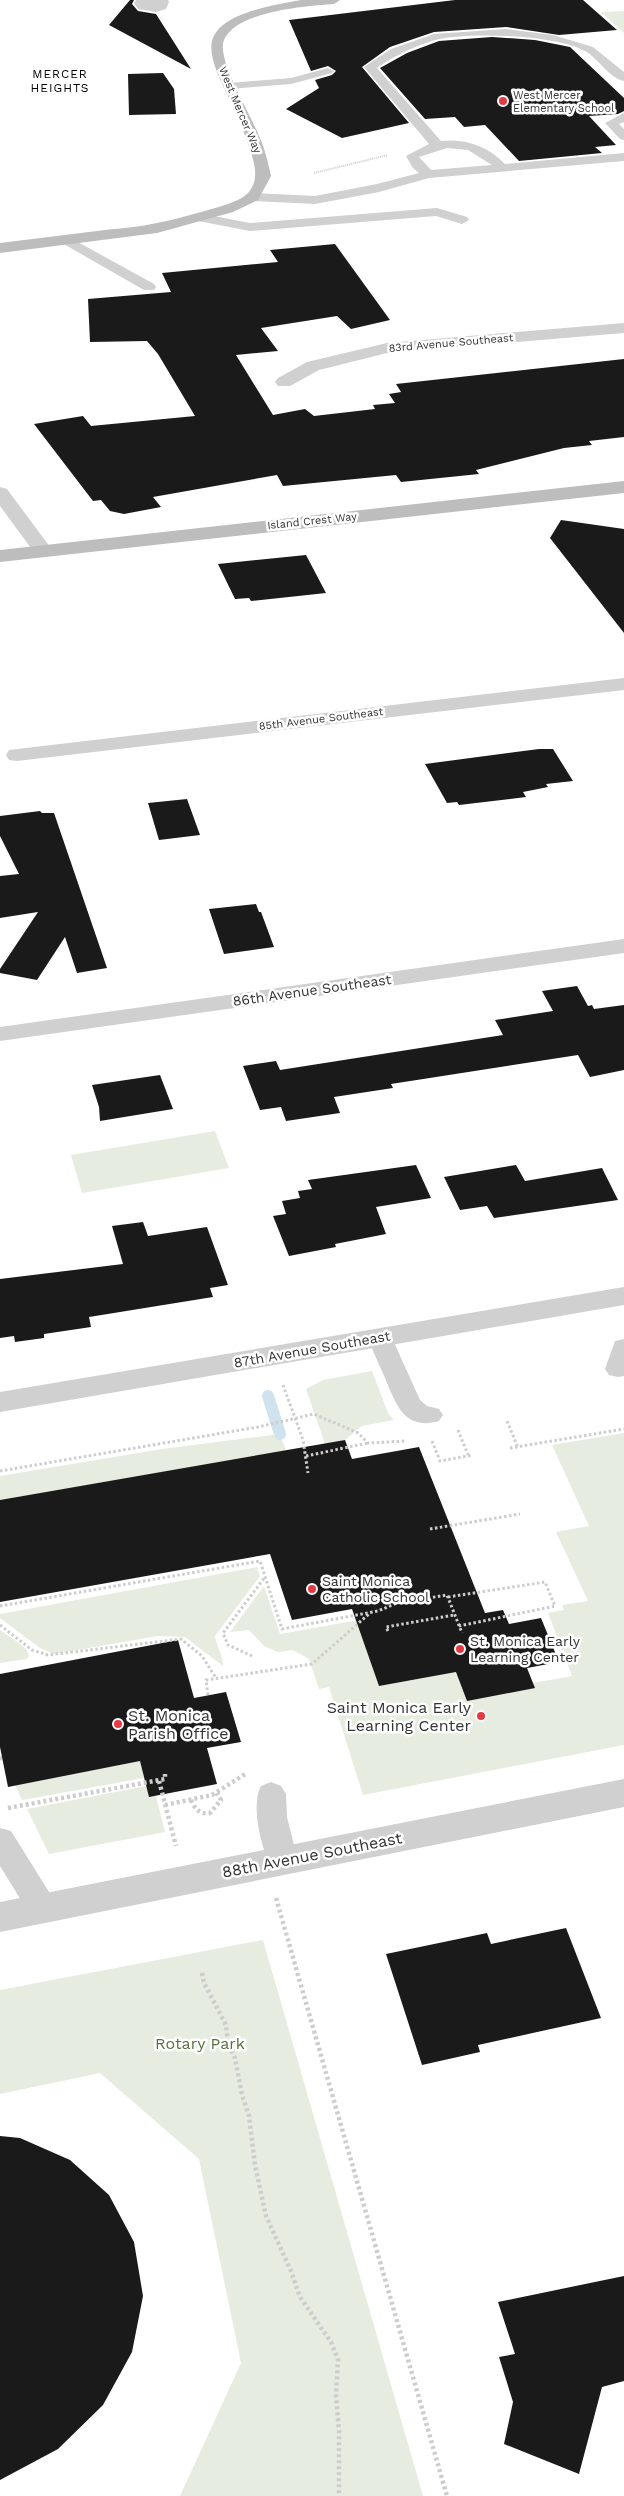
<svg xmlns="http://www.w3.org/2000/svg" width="624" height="2496" font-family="'Work Sans',sans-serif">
<rect width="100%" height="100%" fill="#fff"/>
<!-- green -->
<path fill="#e6ecdf" d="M 624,11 L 624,33 L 601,12 Z
M 215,1131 L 229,1168 L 82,1193 L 71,1155 Z
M 372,1371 L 388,1413 L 394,1420 L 362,1426 L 345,1440 L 325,1444 L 306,1389 L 323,1380 Z
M 624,1433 L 624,1745 L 363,1795 L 329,1687 L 319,1689 L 309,1659 L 293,1650 L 278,1652 L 264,1646 L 249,1630 L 230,1632 L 264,1586 L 280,1634 L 387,1615 L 362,1636 L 379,1686 L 456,1672 L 535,1688 L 533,1683 L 572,1676 L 548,1613 L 564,1610 L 562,1605 L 588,1601 L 556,1532 L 589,1526 L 552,1445 Z
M 280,1434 L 286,1451 L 0,1500 L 0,1476 L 162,1449 Z
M 257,1567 L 260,1576 L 215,1636 C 217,1648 223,1655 223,1666 L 185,1637 L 158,1636 L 54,1654 L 40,1648 L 0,1618 L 0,1614 Z
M 0,1630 L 19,1643 L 27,1650 L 29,1656 L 26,1659 L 0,1663 Z
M 140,1761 L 144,1778 L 22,1800 L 15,1785 Z
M 146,1786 L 156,1796 L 165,1832 L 49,1854 L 27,1809 Z
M 263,1940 L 423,2496 L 180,2496 L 241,2363 L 199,2159 L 100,2073 L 0,2094 L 0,1990 Z"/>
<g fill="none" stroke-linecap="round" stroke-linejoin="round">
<!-- stream -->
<path stroke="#cfe2ee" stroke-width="12" d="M 268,1396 L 280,1434"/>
</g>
<!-- building -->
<path fill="#1a1a1a" d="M 130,0 L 134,0 L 132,4 L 138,11 L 156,14 L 191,69 L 109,25 Z
M 455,0 L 583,0 L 617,30 L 559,35 L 506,27 L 434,32 L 390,47 L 362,67 L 409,123 L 342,138 L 286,109 L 319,88 L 315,80 L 332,75 L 336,71 L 328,66 L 311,71 L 289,20 Z
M 492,37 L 535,40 L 570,47 L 624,98 L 624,111 L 618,114 L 589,116 L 616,145 L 595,147 L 602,153 L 519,161 L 485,125 L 464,127 L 455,117 L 425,119 L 380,68 L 407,53 L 439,41 Z
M 163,73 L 174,89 L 176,114 L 129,115 L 128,74 Z
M 335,244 L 390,320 L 351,329 L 337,316 L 261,328 L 278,351 L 236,355 L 273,415 L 305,409 L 314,416 L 375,409 L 373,405 L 395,403 L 389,394 L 401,392 L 396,384 L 624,359 L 624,437 L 589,441 L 592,445 L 564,448 L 476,470 L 479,474 L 401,482 L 396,475 L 283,486 L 277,475 L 153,497 L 161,507 L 124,514 L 110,511 L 101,500 L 93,501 L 34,424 L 83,416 L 91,426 L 195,416 L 158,354 L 147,341 L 90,342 L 88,299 L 171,292 L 162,273 L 278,262 L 270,250 Z
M 561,520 L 624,529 L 624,633 L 550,538 Z
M 306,555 L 326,593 L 251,601 L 249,598 L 235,599 L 218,564 Z
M 539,749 L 553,749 L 573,781 L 546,784 L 548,787 L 523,792 L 526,797 L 459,805 L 457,802 L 447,803 L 425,764 Z
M 187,799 L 200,835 L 159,840 L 148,803 Z
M 40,811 L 42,813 L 54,813 L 107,968 L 77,973 L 65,937 L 37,980 L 0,973 L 0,969 L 38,912 L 0,918 L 0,876 L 19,874 L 0,836 L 0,816 Z
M 256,904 L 259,912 L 261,912 L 274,947 L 224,954 L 209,909 Z
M 577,986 L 588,1006 L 592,1005 L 594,1009 L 624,1005 L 624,1070 L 590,1077 L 578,1055 L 391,1084 L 393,1088 L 334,1097 L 340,1113 L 286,1121 L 281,1107 L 260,1110 L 243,1066 L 276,1061 L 280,1070 L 503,1035 L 495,1020 L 553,1011 L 542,991 Z
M 160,1075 L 173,1109 L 100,1121 L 99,1107 L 92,1085 Z
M 416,1165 L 431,1198 L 376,1207 L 386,1234 L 335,1244 L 336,1247 L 289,1256 L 273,1216 L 286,1214 L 282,1201 L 300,1198 L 298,1191 L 312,1189 L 308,1180 Z
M 516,1165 L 525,1181 L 602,1168 L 618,1200 L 494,1218 L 487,1206 L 460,1210 L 444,1177 Z
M 143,1222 L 148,1236 L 207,1227 L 228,1285 L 210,1288 L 213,1297 L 89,1317 L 91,1327 L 44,1334 L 44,1338 L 15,1342 L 14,1336 L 0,1338 L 0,1279 L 123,1264 L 112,1226 Z
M 345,1440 L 352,1459 L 419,1447 L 485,1613 L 503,1610 L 509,1624 L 541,1618 L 559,1662 L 527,1668 L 535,1688 L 467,1701 L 456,1672 L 379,1686 L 352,1609 L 292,1620 L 270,1554 L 0,1602 L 0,1500 Z
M 178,1640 L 194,1698 L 226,1692 L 241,1742 L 207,1748 L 217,1784 L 149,1797 L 140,1761 L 8,1787 L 0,1747 L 0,1674 Z
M 566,1928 L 601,2018 L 478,2045 L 480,2052 L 422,2065 L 386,1954 L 487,1933 L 491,1944 Z
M 0,2136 L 20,2138 L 70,2160 L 109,2195 L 134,2242 L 143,2296 L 132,2352 L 103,2405 L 58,2449 L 0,2480 Z
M 624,2276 L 624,2381 L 602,2387 L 579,2474 L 504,2444 L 513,2402 L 499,2357 L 515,2354 L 498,2302 Z"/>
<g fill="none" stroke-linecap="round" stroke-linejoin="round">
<!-- path-far2 -->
<path stroke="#cdcdcd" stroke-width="2" stroke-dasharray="1 1" stroke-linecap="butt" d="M 314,173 L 388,155"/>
<!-- path-far1 -->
<path stroke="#cdcdcd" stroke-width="3" stroke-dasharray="2.5 2.5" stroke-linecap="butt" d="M 283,1385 L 303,1440 L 308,1473
M 507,1421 L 518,1448
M 458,1430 L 468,1455
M 432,1441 L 440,1461 L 473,1455
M 510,1448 L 624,1429
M 306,1456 L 368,1443
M 0,1471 L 258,1427 L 314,1414 L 358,1433 L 368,1443 L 406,1441
M 430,1529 L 520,1514
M 448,1597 L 545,1582 L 555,1606 L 459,1626
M 0,1606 L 260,1561 L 282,1629 L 378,1611 L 397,1603 L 447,1595 L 462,1633
M 0,1625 L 32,1650 L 48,1655 L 181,1639 L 202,1656 L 216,1678
M 388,1631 L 386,1627 L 454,1615
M 252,1656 L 228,1645 L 223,1633 L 265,1577
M 208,1695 L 206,1680 L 312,1664 L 370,1613"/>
<!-- path -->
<path stroke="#cdcdcd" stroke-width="4.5" stroke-dasharray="3 3" stroke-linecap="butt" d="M 0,1758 L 2,1758
M 159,1781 L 176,1846
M 191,1800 C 195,1809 200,1815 210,1813 L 221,1800 L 217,1793
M 165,1805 L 212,1795 L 247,1773
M 8,1808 L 165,1779 L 165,1774
M 276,1898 L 447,2496
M 202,1973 L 204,1983 L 226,2025 L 228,2044 L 235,2058 L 242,2095 L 249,2116 L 255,2165 L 266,2216 L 291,2271 L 300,2297 L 331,2342 L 338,2360 L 336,2396 L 339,2431 L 339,2496"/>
<!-- lane -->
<path fill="#d0d0d0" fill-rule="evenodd" d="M 506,29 L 553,35 L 593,47 L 624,72 L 624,81 C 609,78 599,59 585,51 C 556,35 472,32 439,39 C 416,45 396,55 377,68 L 441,141 C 465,138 488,146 505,164 L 624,153 L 624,161 L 429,178 L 379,192 L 315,204 L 253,201 L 247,197 L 253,193 L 315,196 L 377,184 L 419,173 L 413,168 L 406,156 L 429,144 L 364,67 L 391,49 L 434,34 ZM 447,148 L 468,150 L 492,165 L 431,170 L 419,157 Z
M 328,68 L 334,71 L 332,73 L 291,84 L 230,89 L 224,86 L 230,83 L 291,78 Z
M 624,113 L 624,122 L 619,124 L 624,129 L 624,140 L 620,139 L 605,123 Z
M 437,208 L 467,217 L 469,220 L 462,224 L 436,216 L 250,231 L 198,221 L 191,217 L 198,213 L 250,223 Z
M 67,236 L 154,284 L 156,287 L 154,290 L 144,290 L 62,243 L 60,240 L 62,237 Z
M 380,1330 L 389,1332 L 392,1338 L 420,1400 L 427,1406 L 439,1409 L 443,1415 L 439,1421 C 404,1431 396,1404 385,1378 C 379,1365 373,1351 368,1338 L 371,1332 Z
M 624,1339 L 624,1376 L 618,1377 L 609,1375 L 605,1369 L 615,1341 Z
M 271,1782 L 281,1786 L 286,1794 L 287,1817 L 298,1861 L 294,1870 L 283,1873 L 272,1870 C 262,1850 250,1806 261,1786 Z
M 0,1828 L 11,1831 L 54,1900 L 58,1909 L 54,1918 L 43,1922 L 32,1918 L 0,1866 Z"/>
<!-- street -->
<path fill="#d0d0d0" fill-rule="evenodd" d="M 136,0 L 168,0 L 169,2 L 166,9 L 156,12 L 138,9 L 134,3 Z
M 624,323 L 624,333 L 387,353 L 319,370 L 290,386 L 278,386 L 275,382 L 278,378 L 307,362 L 387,343 Z
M 0,487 L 7,489 L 50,547 L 53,551 L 50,555 L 36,555 L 0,506 Z
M 624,678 L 624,690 L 17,761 L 9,760 L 6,755 L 9,750 L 17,749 Z
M 624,939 L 624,953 L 0,1041 L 0,1027 Z
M 624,1287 L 624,1305 L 0,1412 L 0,1392 Z
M 624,1779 L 624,1807 L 0,1932 L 0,1902 Z"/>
<!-- secondary -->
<path fill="#bdbdbd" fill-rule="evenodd" d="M 301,0 L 340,0 L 334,4 C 307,6 236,11 224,40 C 216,59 251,115 259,136 C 265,149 268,162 271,176 L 258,200 L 233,212 L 157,233 L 0,253 L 0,243 C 35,239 70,234 105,230 C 122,228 140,227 157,223 C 173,220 189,215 205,211 C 217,207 237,203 247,194 C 258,183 256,169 252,156 C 226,64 154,24 301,0 Z
M 624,481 L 624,493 L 0,562 L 0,550 Z"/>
</g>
<!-- markers -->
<g fill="#e63946" stroke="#fff" stroke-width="2">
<circle cx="503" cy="101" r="5"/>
<circle cx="312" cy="1589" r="5"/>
<circle cx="460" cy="1649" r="5"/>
<circle cx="481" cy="1716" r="5"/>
<circle cx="118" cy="1724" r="5"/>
</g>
<g text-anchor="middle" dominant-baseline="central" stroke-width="5" stroke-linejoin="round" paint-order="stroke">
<!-- far-poi labels -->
<g font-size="11" fill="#333" stroke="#fff" text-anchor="start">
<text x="513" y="95">West Mercer<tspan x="513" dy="13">Elementary School</tspan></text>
</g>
<!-- far-street labels -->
<g font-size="11" fill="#333" stroke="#fff">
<text transform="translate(240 110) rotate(67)">West Mercer Way</text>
<text transform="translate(451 343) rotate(-5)">83rd Avenue Southeast</text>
<text transform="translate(312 521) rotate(-6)">Island Crest Way</text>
<text transform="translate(321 719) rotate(-7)">85th Avenue Southeast</text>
</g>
<!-- far-neighbourhood labels -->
<g font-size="12" letter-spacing="1" fill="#000" stroke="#fff">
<text x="60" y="74">MERCER<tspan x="60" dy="14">HEIGHTS</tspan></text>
</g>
<!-- street labels -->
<g font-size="14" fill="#333" stroke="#fff">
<text transform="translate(312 990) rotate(-8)">86th Avenue Southeast</text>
<text transform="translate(312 1349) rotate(-10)">87th Avenue Southeast</text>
</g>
<!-- poi labels -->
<g font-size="14" fill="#333" stroke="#fff" text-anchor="start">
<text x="322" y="1581">Saint Monica<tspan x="322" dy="16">Catholic School</tspan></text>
<text x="470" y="1641">St. Monica Early<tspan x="470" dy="16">Learning Center</tspan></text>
</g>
<!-- near-poi labels -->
<g font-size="16" fill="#333" stroke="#fff" text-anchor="end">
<text x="471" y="1707">Saint Monica Early<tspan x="471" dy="18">Learning Center</tspan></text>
<text x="128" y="1715" text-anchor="start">St. Monica<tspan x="128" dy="18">Parish Office</tspan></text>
</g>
<!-- near-street labels -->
<g font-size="16" fill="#333" stroke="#fff">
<text transform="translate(312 1855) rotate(-11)">88th Avenue Southeast</text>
</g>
<!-- near-park labels -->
<g font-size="16" fill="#56703f" stroke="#fff">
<text x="200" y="2043">Rotary Park</text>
</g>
</g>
</svg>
